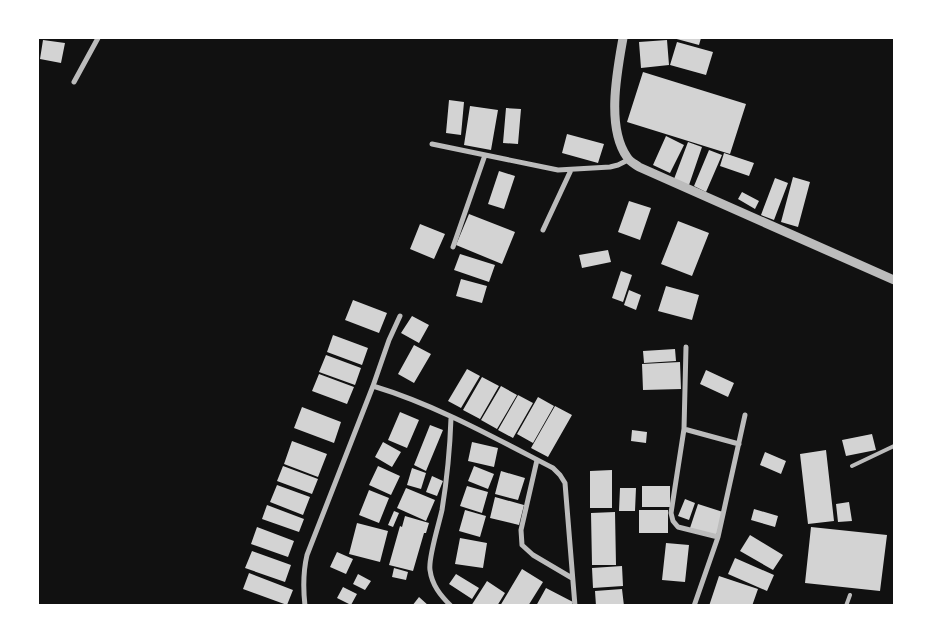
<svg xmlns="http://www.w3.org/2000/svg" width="932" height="643" font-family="'Source Sans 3',sans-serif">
<rect width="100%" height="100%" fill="#111"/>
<!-- building -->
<path fill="#d3d3d3" d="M 673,38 L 701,38 L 699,45 Z
M 43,40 L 65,43 L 61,63 L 40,59 Z
M 667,40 L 669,65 L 641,68 L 639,42 Z
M 677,42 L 713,52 L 706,75 L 670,65 Z
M 643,72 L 746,104 L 730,154 L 627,122 Z
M 449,100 L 464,102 L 461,135 L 446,133 Z
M 470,106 L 498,110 L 491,150 L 464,145 Z
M 506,108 L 521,109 L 518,144 L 503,143 Z
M 567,134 L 604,144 L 598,163 L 562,153 Z
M 666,136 L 684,145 L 670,173 L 653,165 Z
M 688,142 L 702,147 L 689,185 L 674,179 Z
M 709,150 L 722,155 L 706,192 L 694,186 Z
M 724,153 L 754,163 L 749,176 L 720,166 Z
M 499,171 L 515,176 L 504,209 L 488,204 Z
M 793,177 L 810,182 L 798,227 L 781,222 Z
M 775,178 L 788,183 L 774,220 L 761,215 Z
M 742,192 L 759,201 L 755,209 L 738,199 Z
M 629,201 L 651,208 L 640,240 L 618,232 Z
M 469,214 L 515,232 L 502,264 L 456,245 Z
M 678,221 L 709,233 L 692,276 L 661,264 Z
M 420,224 L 445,234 L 434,259 L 410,249 Z
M 608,250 L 611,262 L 582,268 L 579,255 Z
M 460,254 L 495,265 L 489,282 L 454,270 Z
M 621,271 L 632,275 L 623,302 L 612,298 Z
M 461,279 L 487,286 L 482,303 L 456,296 Z
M 666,286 L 699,295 L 692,320 L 658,311 Z
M 629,290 L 641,295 L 636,310 L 624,305 Z
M 353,300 L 387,313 L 379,333 L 345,320 Z
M 412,316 L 429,325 L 419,343 L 401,333 Z
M 333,335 L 368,348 L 362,365 L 327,352 Z
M 414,345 L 431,354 L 414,383 L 398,374 Z
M 675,349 L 676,361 L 644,363 L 643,351 Z
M 326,355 L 361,368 L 355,385 L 319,372 Z
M 680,362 L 681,389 L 643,390 L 642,364 Z
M 467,369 L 480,376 L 461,408 L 448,401 Z
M 706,370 L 734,383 L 728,397 L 700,384 Z
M 319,374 L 354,387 L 347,404 L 312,391 Z
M 482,377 L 499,386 L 480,419 L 463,410 Z
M 501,386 L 517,395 L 497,429 L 481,420 Z
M 518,395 L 533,403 L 513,438 L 498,430 Z
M 538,397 L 554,406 L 533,443 L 517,434 Z
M 555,406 L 572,415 L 548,457 L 531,448 Z
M 302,407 L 341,422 L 334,443 L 294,428 Z
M 400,412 L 419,420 L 407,448 L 388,440 Z
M 430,425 L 443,430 L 426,471 L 414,465 Z
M 632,430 L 647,432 L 646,443 L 631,441 Z
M 872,434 L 876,450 L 846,456 L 842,440 Z
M 292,441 L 327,454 L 318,477 L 284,464 Z
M 383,442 L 401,452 L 392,467 L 375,457 Z
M 472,442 L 498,448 L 494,467 L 468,461 Z
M 826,450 L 834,521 L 808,524 L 800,454 Z
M 765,452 L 786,461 L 781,474 L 760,465 Z
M 283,466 L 318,479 L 312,494 L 277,481 Z
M 378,466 L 400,476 L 391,495 L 369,485 Z
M 474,466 L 494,474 L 488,489 L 468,481 Z
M 412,468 L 426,473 L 421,489 L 407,485 Z
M 612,470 L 612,508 L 590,508 L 590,471 Z
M 501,471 L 525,478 L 518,500 L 495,494 Z
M 432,476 L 443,481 L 437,496 L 426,492 Z
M 277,485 L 310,497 L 303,515 L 270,502 Z
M 467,486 L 488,492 L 482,513 L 460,506 Z
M 642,486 L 670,486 L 670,507 L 642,507 Z
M 406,488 L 435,500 L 426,521 L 397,508 Z
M 620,488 L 636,488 L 635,511 L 619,511 Z
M 369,490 L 389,498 L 379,523 L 359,515 Z
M 495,497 L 524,505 L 519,525 L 490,518 Z
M 685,499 L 695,503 L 689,520 L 678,516 Z
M 849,502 L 852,521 L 838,522 L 836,504 Z
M 698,504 L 723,512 L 716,536 L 690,528 Z
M 267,505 L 304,519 L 299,532 L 262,519 Z
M 754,509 L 778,516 L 775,527 L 751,520 Z
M 465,510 L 486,516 L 480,537 L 459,531 Z
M 639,510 L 668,510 L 668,533 L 639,533 Z
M 394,511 L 399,513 L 393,527 L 388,525 Z
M 615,512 L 616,565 L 592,565 L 591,513 Z
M 405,516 L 429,523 L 426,533 L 424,533 L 413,571 L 389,565 L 400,526 L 402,527 Z
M 357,523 L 388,531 L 380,562 L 349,554 Z
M 257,527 L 294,541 L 288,557 L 251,544 Z
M 811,527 L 887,535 L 880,591 L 805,583 Z
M 750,535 L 783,555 L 773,570 L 740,551 Z
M 460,538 L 487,543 L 483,568 L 455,564 Z
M 666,543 L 689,545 L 685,582 L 662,580 Z
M 252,551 L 291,565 L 285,582 L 245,568 Z
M 337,552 L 353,559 L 346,574 L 330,567 Z
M 735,558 L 774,575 L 767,591 L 728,574 Z
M 622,566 L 623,586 L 593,588 L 592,568 Z
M 394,568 L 408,572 L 406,580 L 392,577 Z
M 522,569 L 543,582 L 528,606 L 500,606 Z
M 249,573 L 293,590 L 287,605 L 243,589 Z
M 358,574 L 371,581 L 365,590 L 353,584 Z
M 456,574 L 479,588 L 472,599 L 449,584 Z
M 719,576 L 758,589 L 752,606 L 709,606 Z
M 487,581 L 505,593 L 497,606 L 471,606 Z
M 343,587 L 357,594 L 351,605 L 337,598 Z
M 546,588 L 573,602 L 571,606 L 536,606 Z
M 622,589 L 624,606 L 596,606 L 595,591 Z
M 419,597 L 429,606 L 412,606 Z"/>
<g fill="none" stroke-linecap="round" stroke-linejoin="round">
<!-- service -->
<path stroke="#bcbcbc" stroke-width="4" d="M 852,466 L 894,446
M 846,606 L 850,595"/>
<!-- minor -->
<path stroke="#bcbcbc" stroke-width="5" d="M 74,82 L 98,38
M 432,144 L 558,170 L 610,167 L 618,165 L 628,160
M 543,230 L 571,170
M 453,247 L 485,155
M 686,347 L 684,429 L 671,513 L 673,521 L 678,527 L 718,537
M 373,386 L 389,340 L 400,316
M 451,418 C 450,448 447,479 442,510 C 439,524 428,558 430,570 C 432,585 440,595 451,606
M 684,429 L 739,444
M 537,460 L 521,530 L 522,545 L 533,555 L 572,578
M 305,606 C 303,588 303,572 307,555 L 373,386 C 436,405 495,438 553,468 L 560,475 L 565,483 L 575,606
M 694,606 L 718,537 L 745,415"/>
<!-- tertiary -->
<path stroke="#bcbcbc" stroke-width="9" d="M 623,38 C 617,72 606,127 627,157 C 630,162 635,164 639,167 L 894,280"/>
</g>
<!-- border -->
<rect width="932" height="643" fill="none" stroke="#ffffff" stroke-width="78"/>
</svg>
